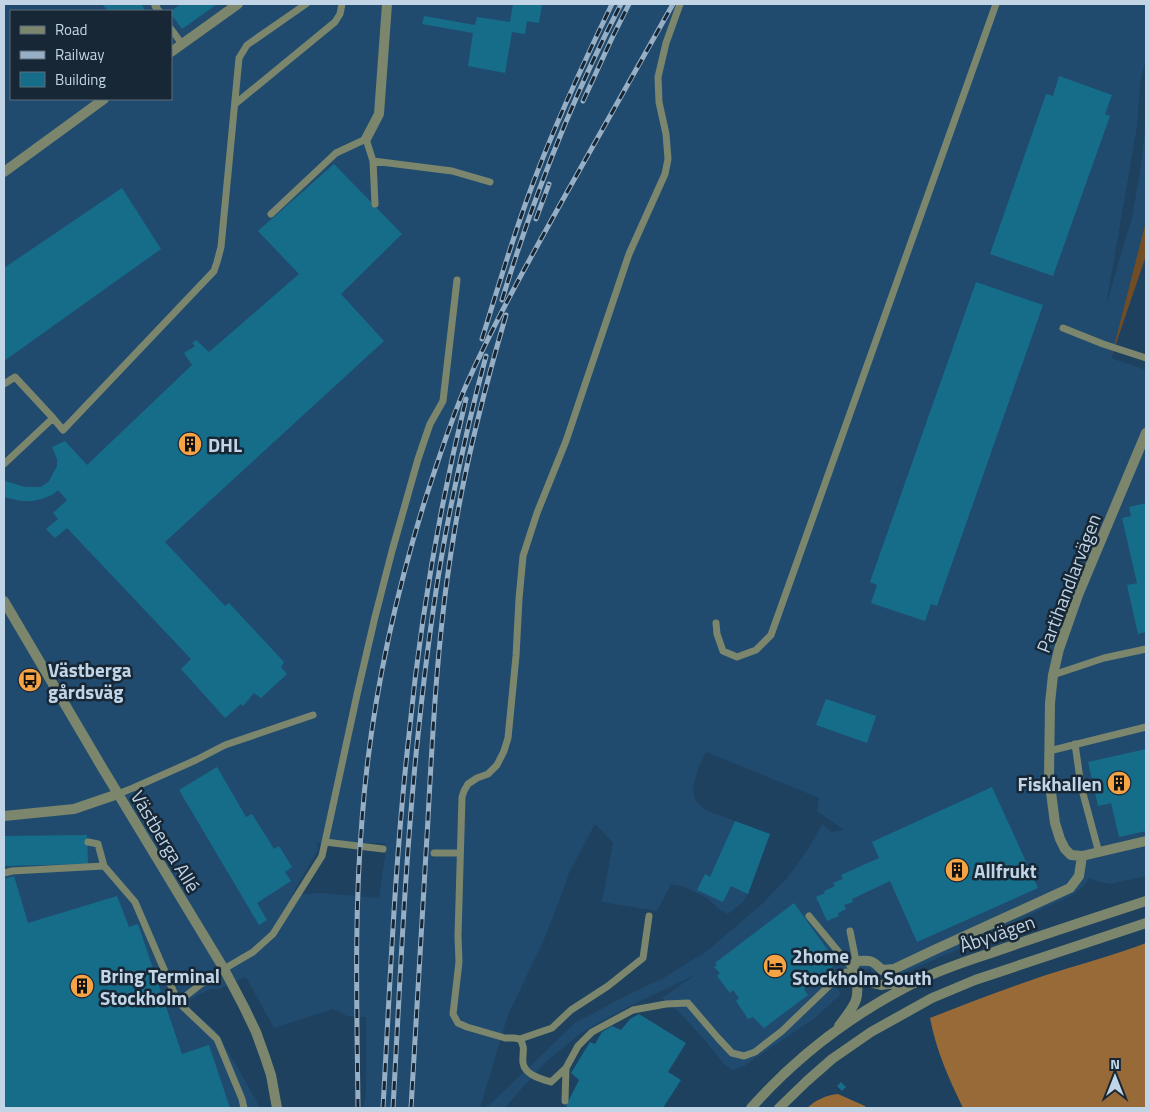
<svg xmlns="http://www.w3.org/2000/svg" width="1150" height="1112" font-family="'Titillium Web',sans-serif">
<rect width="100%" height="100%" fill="#1d415f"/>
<!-- built -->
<path fill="#204b6f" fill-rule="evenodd" d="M 4,4 L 1146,4 L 1146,58 L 1140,84 L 1137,126 L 1106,306 L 1125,240 L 1131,222 L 1140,173 L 1146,121 L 1146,209 L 1145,225 L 1111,358 L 1146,370 L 1146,876 L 1110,884 L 1096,881 L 1089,878 L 1085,885 L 1073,895 L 974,940 L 959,949 L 897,976 L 886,978 L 877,975 L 872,972 L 870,968 L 847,979 L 836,986 L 841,994 L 815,1018 L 744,1066 L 732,1070 L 724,1064 L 703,1038 L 677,1010 L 662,998 L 695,975 L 624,1009 L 582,1032 L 546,1062 L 523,1087 L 505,1108 L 486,1108 L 575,1023 L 620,999 L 665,977 L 707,951 L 761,905 L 787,878 L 809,848 L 822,824 L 832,832 L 844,830 L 817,811 L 819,798 L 706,752 L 698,768 L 693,788 L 695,800 L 705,810 L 770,834 L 748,894 L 742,903 L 728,914 L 719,909 L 707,898 L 685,887 L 671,884 L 657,911 L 602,902 L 613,843 L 595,824 L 569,873 L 558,904 L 543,942 L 508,1015 L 480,1108 L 364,1108 L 366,1090 L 366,1017 L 347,1016 L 333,1009 L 274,1028 L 246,977 L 219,989 L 211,989 L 198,995 L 190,1000 L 190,1009 L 215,1030 L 238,1068 L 259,1106 L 258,1108 L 4,1108 ZM 11,11 L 171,11 L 171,99 L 11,99 ZM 317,843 L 385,843 L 385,856 L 379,898 L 321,893 L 292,895 L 318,850 Z"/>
<!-- green -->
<path fill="#714d26" d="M 1146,209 L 1146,256 L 1111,358 L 1145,225 Z"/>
<!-- forest -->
<path fill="#986a37" d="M 1146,943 L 1146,1108 L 963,1108 C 949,1079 936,1050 930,1018 C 967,1003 1005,989 1043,976 C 1077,965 1112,956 1146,943 Z
M 838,1094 L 865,1106 L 866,1108 L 807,1108 C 816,1100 826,1095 838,1094 Z"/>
<!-- building -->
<path fill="#166d8a" d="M 102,4 L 141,4 L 146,11 L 108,11 Z
M 181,4 L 217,4 L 182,29 L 171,14 L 171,11 Z
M 513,4 L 542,4 L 539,23 L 527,21 L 525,34 L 512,32 L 505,73 L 468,66 L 473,33 L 422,24 L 424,16 L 475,25 L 477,17 L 510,22 Z
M 1059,76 L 1112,95 L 1105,114 L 1110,116 L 1053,276 L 990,254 L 1046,94 L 1053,96 Z
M 334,164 L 402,234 L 341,294 L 384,341 L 165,542 L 225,606 L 229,603 L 284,662 L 281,667 L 287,674 L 261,698 L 254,693 L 243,706 L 241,704 L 225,718 L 181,669 L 191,659 L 67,528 L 55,538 L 46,529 L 58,519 L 53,513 L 67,500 L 58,490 L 52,495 L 42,499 L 32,501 L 21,501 L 4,497 L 4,487 L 5,481 L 25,487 L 41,487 L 49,481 L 57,466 L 57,459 L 52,447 L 65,441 L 87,465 L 192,365 L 184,353 L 195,346 L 192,343 L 196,340 L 209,352 L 299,274 L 258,231 Z
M 122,188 L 161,249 L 4,361 L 4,268 Z
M 976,282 L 1043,305 L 937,606 L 931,604 L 925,621 L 871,603 L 877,585 L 870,582 Z
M 1146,503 L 1146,632 L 1138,634 L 1127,585 L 1137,583 L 1122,518 L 1131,516 L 1129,507 Z
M 826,699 L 876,716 L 867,743 L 816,725 Z
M 1146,749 L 1146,831 L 1119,837 L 1111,803 L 1098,806 L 1088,762 Z
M 217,767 L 246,817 L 252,814 L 274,849 L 279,846 L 292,867 L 285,872 L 291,881 L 257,903 L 267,920 L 259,925 L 179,790 Z
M 992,787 L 1038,888 L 917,942 L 890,881 L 852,899 L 853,902 L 844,905 L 846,909 L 838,913 L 839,916 L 827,921 L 816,897 L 825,893 L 824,891 L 835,886 L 833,883 L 843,879 L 841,875 L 879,858 L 872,842 Z
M 735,821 L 770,834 L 748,894 L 731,886 L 723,902 L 697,890 L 705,874 L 710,877 Z
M 87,835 L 88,864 L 4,866 L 4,836 Z
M 14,876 L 28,923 L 117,896 L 129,927 L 138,924 L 182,1054 L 209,1045 L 230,1108 L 4,1108 L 4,879 Z
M 794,903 L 837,963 L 825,973 L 823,972 L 804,989 L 808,995 L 764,1028 L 753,1017 L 748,1019 L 736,1001 L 739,998 L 733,990 L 730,993 L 717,976 L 720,973 L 714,967 L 717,965 L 715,963 Z
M 639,1014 L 686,1043 L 668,1072 L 681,1080 L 663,1108 L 569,1108 L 566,1106 L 579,1080 L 571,1073 L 590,1042 L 595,1044 L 602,1032 L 612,1026 L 621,1030 L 630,1019 Z
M 841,1082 L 846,1087 L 842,1091 L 837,1086 Z"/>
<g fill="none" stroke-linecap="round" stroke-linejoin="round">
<!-- service -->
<path stroke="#7b866c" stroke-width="7" d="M 157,4 L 155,6 L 159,11
M 171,29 L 182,44
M 235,104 L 335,22 L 340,14 L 342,4
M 373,161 L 375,204
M 271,214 L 336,153 L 366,139 L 373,161 L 452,171 L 490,182
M 1063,328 L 1103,344 L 1146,358
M 4,384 L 15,377 L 53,418 L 4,464
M 53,418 L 63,430 L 214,271 L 217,262 L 221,247 L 239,58 L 247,45 L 306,4
M 716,623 L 717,634 L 723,651 L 737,657 L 756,650 L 771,635 L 996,4
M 1053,675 L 1104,658 L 1146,649
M 1075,744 L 1081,786 L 1099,853
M 1049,751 L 1146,727
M 118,794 L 133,788 L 196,760 L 225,745 L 313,715
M 88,842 L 98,844 L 104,866
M 325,842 L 383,849
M 434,853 L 460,853
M 4,873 L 12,871 L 104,866 L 135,902 L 178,1002 L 217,1039 L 242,1099 L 244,1108
M 809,916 L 856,973
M 850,931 L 856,961 L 856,965
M 178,1002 L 201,984 L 224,969 L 253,952 L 273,934 L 322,856 L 358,690 L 375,617 L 392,551 L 418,459 L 430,424 L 443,401 L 457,280
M 520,1039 L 552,1028 L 571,1010 L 608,986 L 643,958 L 649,916
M 566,1068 L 551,1082 C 541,1079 525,1075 523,1063 C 522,1052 526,1049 520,1039 L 514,1038 L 505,1038 L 467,1027 L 458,1023 L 453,1014 L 459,962 L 458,936 L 462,797 L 464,791 L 468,784 L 477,778 L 488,774 L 497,765 L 504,751 L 508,738 L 516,656 L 519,599 L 523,556 L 537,513 L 566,441 L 629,254 L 665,174 L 668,159 L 666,134 L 659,102 L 658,77 L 666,43 L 680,4
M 565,1101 L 566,1068 L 578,1046 L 592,1032 L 633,1010 L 666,1004 L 688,1003 L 718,1038 L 732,1053 L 744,1056 L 755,1052 L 782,1031 L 833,982 L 846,972 L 856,973"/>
<!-- minor -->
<path stroke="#7b866c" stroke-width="10" d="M 171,52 L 238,4
M 366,139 L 379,114 L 387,4
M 4,172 L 104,99
M 1146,433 L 1078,595 L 1059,649 L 1053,675 L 1050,703 L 1049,777 L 1055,823 L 1060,839 L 1065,849 L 1071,855 L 1082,856 L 1146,841
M 4,816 L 74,809 L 118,794
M 856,961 C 871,960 872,960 882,970 L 894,969 L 932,951 L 1070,888 L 1079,876 L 1082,856"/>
<!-- tertiary -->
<path stroke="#7b866c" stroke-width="10" d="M 4,601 L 103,769 L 224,969 L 244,1007 L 256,1032 L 265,1057 L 271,1075 L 277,1108
M 856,973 L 873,983 L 881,985 L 913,981
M 839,1026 C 856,1003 860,1002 856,973
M 751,1108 C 798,1055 857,1011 920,980 C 942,969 967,961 991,953 C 1042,935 1094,918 1146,901
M 779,1108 L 807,1081 L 832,1059 L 871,1032 L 932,998 L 975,980 L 1146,923"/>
<!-- rail casing -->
<g stroke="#97afc4" stroke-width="5">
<path id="rail" d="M 583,101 L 612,38 L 629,4
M 536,219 L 549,184
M 502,300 C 533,199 572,98 621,4
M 482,339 C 498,288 513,236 532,186 C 555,124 583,64 612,4
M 358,1108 C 357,1012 354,916 362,820 C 370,710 393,602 426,497 C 439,458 451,419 468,381 C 497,317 532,255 566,194 C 602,130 638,67 673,4
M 383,1108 C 390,984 395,859 409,735 C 420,622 439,509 466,399
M 393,1108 C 400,984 405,859 418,735 C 426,657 436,578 452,501 C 462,452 473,404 486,356
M 411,1108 C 417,1012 422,915 428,819 C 433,724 438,628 454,534 C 466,460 485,387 506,315"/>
</g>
<!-- rail -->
<use href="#rail" stroke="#172735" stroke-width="3" stroke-dasharray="9" stroke-linecap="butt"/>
</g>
<!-- icons -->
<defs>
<g id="building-disc" transform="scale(1.25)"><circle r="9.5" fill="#f5a345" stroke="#172735"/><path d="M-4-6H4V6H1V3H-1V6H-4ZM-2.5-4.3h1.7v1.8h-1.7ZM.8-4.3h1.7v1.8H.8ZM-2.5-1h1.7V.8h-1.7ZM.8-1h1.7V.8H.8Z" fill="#111"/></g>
<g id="bus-disc" transform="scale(1.25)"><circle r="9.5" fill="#f5a345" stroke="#172735"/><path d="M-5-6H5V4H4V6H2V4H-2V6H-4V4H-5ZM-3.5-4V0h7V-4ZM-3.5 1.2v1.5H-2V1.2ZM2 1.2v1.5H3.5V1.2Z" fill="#111"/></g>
<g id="hotel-disc" transform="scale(1.25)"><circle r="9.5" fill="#f5a345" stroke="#172735"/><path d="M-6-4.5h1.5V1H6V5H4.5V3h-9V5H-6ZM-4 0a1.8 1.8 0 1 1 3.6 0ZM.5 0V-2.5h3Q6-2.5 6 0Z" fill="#111"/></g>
</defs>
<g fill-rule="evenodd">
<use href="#building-disc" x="190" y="444"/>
<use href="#bus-disc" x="30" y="680"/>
<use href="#building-disc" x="1119" y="783"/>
<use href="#building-disc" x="957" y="870"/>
<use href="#hotel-disc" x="775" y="966"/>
<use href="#building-disc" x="82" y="986"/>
</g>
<g text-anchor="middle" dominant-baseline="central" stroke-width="5" stroke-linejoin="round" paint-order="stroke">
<!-- poi labels -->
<g font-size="19" font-weight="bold" fill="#c1d5e7" stroke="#172735" text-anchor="start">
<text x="208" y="444">DHL</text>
<text x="48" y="669">Västberga<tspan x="48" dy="22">gårdsväg</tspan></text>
<text x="1102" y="783" text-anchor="end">Fiskhallen</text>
<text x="974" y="870">Allfrukt</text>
<text x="792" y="955">2home<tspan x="792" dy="22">Stockholm South</tspan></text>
<text x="100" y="975">Bring Terminal<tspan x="100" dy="22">Stockholm</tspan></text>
</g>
<!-- street labels -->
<g font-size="19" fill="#c1d5e7" stroke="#172735">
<text transform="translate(1068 583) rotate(-69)">Partihandlarvägen</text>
<text transform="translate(166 841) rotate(59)">Västberga Allé</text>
<text transform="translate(997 933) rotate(-19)">Åbyvägen</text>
</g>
</g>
<!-- border -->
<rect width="1150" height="1112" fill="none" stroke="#c1d5e7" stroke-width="10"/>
<!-- legend -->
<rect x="10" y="10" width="162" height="90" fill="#172735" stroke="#5b6d7c"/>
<rect x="20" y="26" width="25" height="8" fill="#7b866c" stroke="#5b6d7c"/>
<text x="55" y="35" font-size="15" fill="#c1d5e7">Road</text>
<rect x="20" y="51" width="25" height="8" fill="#97afc4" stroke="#5b6d7c"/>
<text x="55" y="60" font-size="15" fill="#c1d5e7">Railway</text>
<rect x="20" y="72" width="25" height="15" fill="#166d8a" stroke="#5b6d7c"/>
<text x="55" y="85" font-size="15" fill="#c1d5e7">Building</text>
<!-- north arrow -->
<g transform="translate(1115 1077)" stroke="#172735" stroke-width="4" paint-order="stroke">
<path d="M0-4L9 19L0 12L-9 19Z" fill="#c1d5e7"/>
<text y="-8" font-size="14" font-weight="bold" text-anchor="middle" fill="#c1d5e7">N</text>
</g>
</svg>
